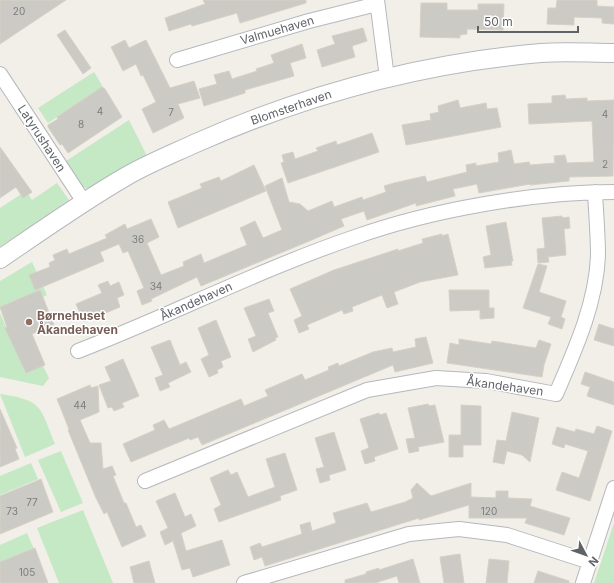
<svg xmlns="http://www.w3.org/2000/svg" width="614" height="583" font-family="Inter,sans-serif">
<rect width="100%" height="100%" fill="#f1efe8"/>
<!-- green -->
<path fill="#c5e8c5" d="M 94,72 L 103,87 L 48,123 L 38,108 Z
M 129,120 L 147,156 L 89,189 L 83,187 L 66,161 Z
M 57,183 L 69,200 L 0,247 L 0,208 L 26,191 L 32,200 Z
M 32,262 L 47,295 L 31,303 L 16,300 L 0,307 L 0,281 Z
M 0,313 L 25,371 L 42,364 L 49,378 L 43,386 L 0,377 Z
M 0,394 C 43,400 40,407 55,444 L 25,457 Z
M 61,451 L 83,503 L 61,512 L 38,460 Z
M 31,463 L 38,479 L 0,495 L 0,476 Z
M 83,510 L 113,583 L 59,583 L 37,528 Z
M 614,523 L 614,583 L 594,583 Z
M 27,533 L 34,549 L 0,564 L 0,545 Z"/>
<!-- building -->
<path fill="#cccac5" stroke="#d6d1c6" d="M 0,0 L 66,0 L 0,44 Z
M 203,0 L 306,0 L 306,3 L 240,23 L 237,13 L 192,26 L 191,24 L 169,31 L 165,18 L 205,4 Z
M 557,0 L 597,0 L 597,6 L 614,7 L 614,24 L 602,23 L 602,18 L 574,17 L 574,25 L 547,24 L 548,8 L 556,8 Z
M 421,3 L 447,3 L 447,10 L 478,10 L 478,4 L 504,4 L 503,30 L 467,29 L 467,34 L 460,35 L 460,38 L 420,37 Z
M 363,28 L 367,41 L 352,46 L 355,57 L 322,67 L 317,50 L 335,44 L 332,36 Z
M 65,30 L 91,68 L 83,74 L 57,35 Z
M 125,40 L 129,48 L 146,40 L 170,88 L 194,81 L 200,98 L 178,104 L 184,118 L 153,133 L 142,109 L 156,102 L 143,75 L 141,76 L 136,64 L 123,71 L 111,47 Z
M 302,44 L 306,58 L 290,63 L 294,76 L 245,90 L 245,93 L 204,106 L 199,89 L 217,84 L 214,75 L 229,71 L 232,79 L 257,71 L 256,69 L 274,63 L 271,55 Z
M 102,87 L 105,89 L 122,117 L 68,153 L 62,144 L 60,145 L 48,127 L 48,125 L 58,119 L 57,117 Z
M 565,95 L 566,99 L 587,98 L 587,101 L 614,100 L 613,176 L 569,177 L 569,181 L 530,185 L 530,184 L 479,193 L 477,184 L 453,189 L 455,196 L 416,206 L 416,203 L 367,220 L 364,211 L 341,219 L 344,226 L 307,242 L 201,286 L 197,277 L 151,299 L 152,301 L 142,305 L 137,291 L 144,288 L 128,251 L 123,253 L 119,244 L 100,252 L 104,261 L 35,290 L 29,275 L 50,267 L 49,263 L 55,260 L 53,255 L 67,249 L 69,254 L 107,238 L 105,235 L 125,224 L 127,229 L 151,219 L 159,237 L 147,243 L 161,275 L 184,266 L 183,262 L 201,254 L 204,263 L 247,245 L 240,228 L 255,221 L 263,238 L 282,230 L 265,186 L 282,178 L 289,202 L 300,204 L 308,211 L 332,201 L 334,207 L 362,197 L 363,200 L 386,192 L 384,186 L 394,183 L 425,176 L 427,182 L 467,172 L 466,165 L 476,163 L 476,166 L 499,162 L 498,153 L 511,150 L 514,164 L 529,162 L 530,165 L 555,163 L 554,156 L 565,155 L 567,163 L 594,162 L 592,121 L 529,124 L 528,104 L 552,103 L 552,96 Z
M 458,100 L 460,108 L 486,103 L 487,109 L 497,108 L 501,127 L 406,145 L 402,125 L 431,120 L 430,114 L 439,112 L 438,106 Z
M 372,133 L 379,152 L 288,183 L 281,163 L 284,162 L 282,155 L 293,152 L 295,159 L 318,151 L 316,148 L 336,141 L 337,145 Z
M 0,147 L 32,192 L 23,198 L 16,187 L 0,198 Z
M 254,165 L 266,191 L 178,228 L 168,202 L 202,188 L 200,184 L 219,177 L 221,181 Z
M 562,216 L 562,218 L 569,217 L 570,228 L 564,229 L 566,255 L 548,257 L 549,262 L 538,263 L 537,249 L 545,248 L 542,218 Z
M 506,222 L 513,261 L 511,261 L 512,265 L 485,268 L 483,257 L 491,255 L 486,226 Z
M 442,234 L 442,236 L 448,234 L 458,275 L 420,282 L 394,292 L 398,304 L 387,308 L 382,295 L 352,307 L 353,311 L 344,314 L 342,310 L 307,325 L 309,329 L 299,333 L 294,320 L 302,316 L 290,289 L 334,270 L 398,249 L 398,251 L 423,243 L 422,239 Z
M 538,264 L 547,266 L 539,292 L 566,301 L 561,317 L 565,319 L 562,329 L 548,324 L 551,317 L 523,308 Z
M 108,281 L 110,286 L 119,282 L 124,295 L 117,298 L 120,307 L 84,322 L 76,304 L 102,293 L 98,285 Z
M 40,290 L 54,325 L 32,334 L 45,365 L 26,373 L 5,328 L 7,327 L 0,307 Z
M 449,290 L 489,290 L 489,308 L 494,308 L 494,318 L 480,319 L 480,310 L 450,311 Z
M 269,299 L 274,311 L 268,313 L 278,337 L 275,338 L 276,340 L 253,352 L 248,339 L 256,336 L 244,308 Z
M 216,320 L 231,357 L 221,361 L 223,367 L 217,370 L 218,373 L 209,377 L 201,359 L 209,355 L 198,328 Z
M 599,324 L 614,329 L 614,346 L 594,340 Z
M 426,337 L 433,363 L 395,372 L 393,365 L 202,445 L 198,437 L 190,440 L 189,438 L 131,462 L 123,444 L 155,430 L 153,425 L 164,420 L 169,429 L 241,399 L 244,406 L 268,396 L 265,390 L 302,374 L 305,380 L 329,370 L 328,367 L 338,363 L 339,366 L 373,352 L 392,348 L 393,352 L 416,347 L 415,339 Z
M 459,339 L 491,344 L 492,341 L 536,348 L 539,340 L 551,344 L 544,365 L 542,377 L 447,363 L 450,343 L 459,345 Z
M 170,340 L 180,365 L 186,362 L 191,372 L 168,383 L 170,387 L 160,391 L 155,378 L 163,375 L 151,347 Z
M 123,359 L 139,396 L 122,403 L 124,407 L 114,411 L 112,407 L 108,408 L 99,385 L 111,381 L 105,367 Z
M 585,372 L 614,382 L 614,405 L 587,396 L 590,387 L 581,384 Z
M 90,385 L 91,388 L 98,386 L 99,412 L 80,420 L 90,443 L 101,443 L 103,469 L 112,466 L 116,475 L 113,476 L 124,503 L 126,503 L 136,527 L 141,525 L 146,536 L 122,547 L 107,512 L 104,514 L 96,498 L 68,430 L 69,429 L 57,399 Z
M 428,404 L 429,406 L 435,405 L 444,442 L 418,447 L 419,451 L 409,453 L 406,439 L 415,438 L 408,408 Z
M 461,405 L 481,406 L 481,445 L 463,445 L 463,457 L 449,457 L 449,435 L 461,435 Z
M 0,409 L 17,448 L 15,449 L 19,459 L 0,467 Z
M 512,412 L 539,418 L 530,462 L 522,455 L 507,451 L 504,464 L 493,462 L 497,440 L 506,441 Z
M 379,413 L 380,415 L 386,413 L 398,449 L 374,457 L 375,461 L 365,464 L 361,451 L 369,448 L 360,419 Z
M 597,426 L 612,431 L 590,501 L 556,490 L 562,472 L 579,478 L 588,451 L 565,444 L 564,448 L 552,444 L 557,427 L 575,432 L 576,429 L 594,434 Z
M 334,432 L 346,470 L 329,475 L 330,480 L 320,483 L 316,469 L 324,467 L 315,438 Z
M 285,453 L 297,490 L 280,496 L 281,500 L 219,522 L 214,509 L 221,505 L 210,478 L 228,470 L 231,475 L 237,472 L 248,497 L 275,487 L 266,459 Z
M 41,479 L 53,512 L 0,534 L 0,496 Z
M 417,483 L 431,496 L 471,483 L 471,497 L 496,498 L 496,491 L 508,491 L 508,498 L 532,499 L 530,506 L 570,518 L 564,535 L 525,523 L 527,518 L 469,518 L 469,505 L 419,520 L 419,518 L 265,566 L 262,557 L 254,560 L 250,547 L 260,543 L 262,547 L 302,534 L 300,525 L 310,522 L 312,531 L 336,523 L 333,513 L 367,503 L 371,512 L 405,502 L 413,498 L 411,490 Z
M 175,493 L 185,517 L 191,514 L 196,526 L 181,533 L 186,551 L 222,540 L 230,565 L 193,577 L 190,568 L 182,570 L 173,541 L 165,545 L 160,532 L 168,528 L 156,501 Z
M 35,548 L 48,583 L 0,583 L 0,562 Z
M 460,554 L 464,583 L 444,583 L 440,557 Z
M 413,559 L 420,583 L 399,583 L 397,576 L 375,583 L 345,583 L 345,580 L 366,574 L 366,572 L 379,568 L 379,570 Z
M 489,559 L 509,561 L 507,583 L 486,583 Z
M 149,561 L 155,583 L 134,583 L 130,567 Z
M 538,571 L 569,581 L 569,583 L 534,583 Z"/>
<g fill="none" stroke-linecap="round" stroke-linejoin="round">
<!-- minor casing -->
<g stroke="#b5b8bc" stroke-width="16">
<path id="minor" d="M 377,0 L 387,78
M 177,60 L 309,21 L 377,4
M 0,74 L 84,202
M 78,351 C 171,315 261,269 355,237 C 431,210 533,192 614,192
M 145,481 L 367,390 L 436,378 L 486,381 L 556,394 C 575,350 596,304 598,256 C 598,235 596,213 595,192
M 244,583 L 409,534 L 459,529 L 507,535 L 590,562
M 583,583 L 614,488"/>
</g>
<!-- tertiary casing -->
<g stroke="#b5b8bc" stroke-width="20">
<path id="tertiary" d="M 0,259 C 41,231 82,202 125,177 C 147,164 172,154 196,143 C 305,95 422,63 541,53 C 565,51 590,53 614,53"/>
</g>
<!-- minor -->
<use href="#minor" stroke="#fff" stroke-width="14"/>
<!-- tertiary -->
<use href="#tertiary" stroke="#fff" stroke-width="18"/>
</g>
<!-- markers -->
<circle fill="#8d6e63" stroke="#fff" stroke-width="1.5" cx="29" cy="322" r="4"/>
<g text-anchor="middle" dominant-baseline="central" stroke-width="3" stroke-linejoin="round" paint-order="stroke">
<!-- number labels -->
<g font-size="10" fill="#7a7d7f">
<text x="19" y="11">20</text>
<text x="100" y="111">4</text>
<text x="171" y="112">7</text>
<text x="605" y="114">4</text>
<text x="81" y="124">8</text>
<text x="605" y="164">2</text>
<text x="138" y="239">36</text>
<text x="156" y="286">34</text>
<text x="80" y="405">44</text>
<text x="32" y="502">77</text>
<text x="12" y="511">73</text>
<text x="489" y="511">120</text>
<text x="27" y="572">105</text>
</g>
<!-- street labels -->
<g font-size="12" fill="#5f6368" stroke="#fff">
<text transform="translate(277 30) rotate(-16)">Valmuehaven</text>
<text transform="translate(291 107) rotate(-19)">Blomsterhaven</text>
<text transform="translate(42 138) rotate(57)">Latyrushaven</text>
<text transform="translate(196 301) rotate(-24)">Åkandehaven</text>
<text transform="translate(505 386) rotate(8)">Åkandehaven</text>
</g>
<!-- education labels -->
<g font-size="12" font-weight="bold" fill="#785e54" stroke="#fff" text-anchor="start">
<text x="37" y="315">Børnehuset<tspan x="37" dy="14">Åkandehaven</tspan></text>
</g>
</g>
<!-- north arrow -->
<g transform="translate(586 555) rotate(131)" stroke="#ffffff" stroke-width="3" paint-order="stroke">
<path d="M0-3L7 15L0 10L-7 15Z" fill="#5f6368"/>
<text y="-6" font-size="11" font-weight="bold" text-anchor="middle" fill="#5f6368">N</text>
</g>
<!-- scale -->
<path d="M478 26v6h100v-6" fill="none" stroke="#5f6368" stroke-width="2"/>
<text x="484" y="26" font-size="12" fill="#5f6368" stroke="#ffffff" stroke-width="3" paint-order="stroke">50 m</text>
</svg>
